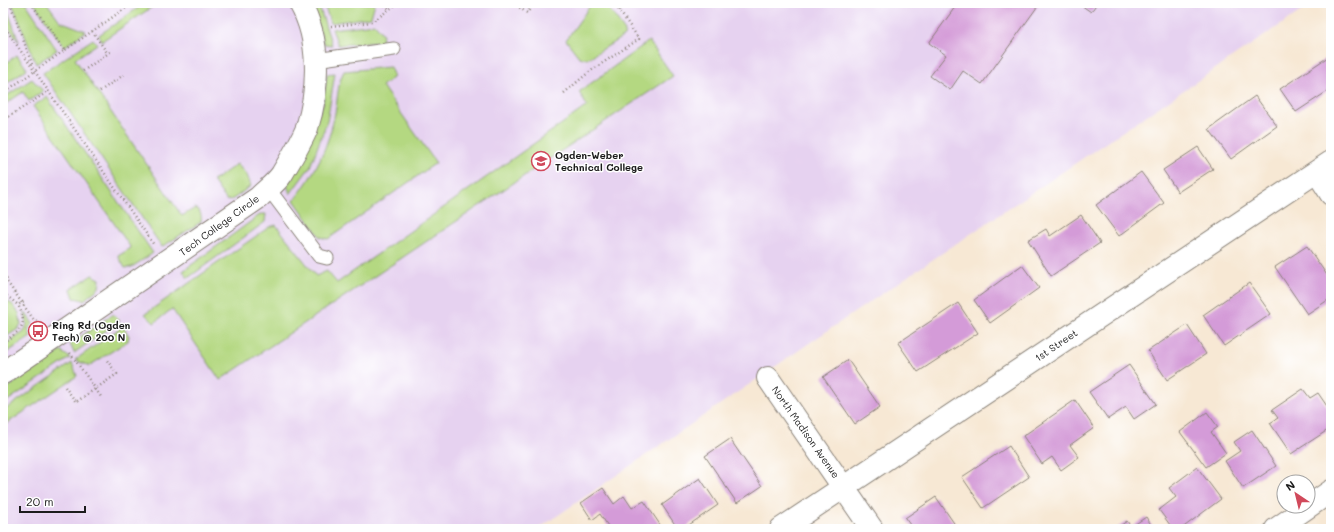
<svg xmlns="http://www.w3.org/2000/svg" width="1334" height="532" font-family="Mali,sans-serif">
<rect width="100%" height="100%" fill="#fff"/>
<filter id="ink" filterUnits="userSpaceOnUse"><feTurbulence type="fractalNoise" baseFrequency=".025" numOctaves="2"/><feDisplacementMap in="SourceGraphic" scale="8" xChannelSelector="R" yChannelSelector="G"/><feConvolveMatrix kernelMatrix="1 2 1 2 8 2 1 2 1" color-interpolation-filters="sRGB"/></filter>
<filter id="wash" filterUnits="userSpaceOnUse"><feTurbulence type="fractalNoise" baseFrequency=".012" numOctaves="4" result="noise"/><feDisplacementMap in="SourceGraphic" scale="16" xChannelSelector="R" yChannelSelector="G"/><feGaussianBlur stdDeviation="0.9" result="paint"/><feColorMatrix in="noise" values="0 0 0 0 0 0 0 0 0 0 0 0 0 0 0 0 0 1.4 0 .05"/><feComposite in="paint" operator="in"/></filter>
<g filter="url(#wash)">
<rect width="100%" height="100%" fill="#f7e8d4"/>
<!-- built -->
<path fill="#e6d2f0" d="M 3,3 L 1313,3 L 846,318 L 538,529 L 3,529 Z"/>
<!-- green -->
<path fill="#b4d881" stroke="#687a4e" d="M 3,3 L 5,3 L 19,42 L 3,19 Z
M 12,3 L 26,3 L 57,50 L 36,64 Z
M 34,3 L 47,3 L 60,21 L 86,31 L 64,47 Z
M 145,3 L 158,3 L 102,41 L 99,35 Z
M 310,3 L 318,3 L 332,45 L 324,44 Z
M 323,3 L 375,3 L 371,17 L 331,23 Z
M 592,3 L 605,3 L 625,31 L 624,36 L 587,59 L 579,57 L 566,40 Z
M 375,24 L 383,35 L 381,42 L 338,45 L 332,29 Z
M 93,39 L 97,44 L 75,59 L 182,216 L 195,208 L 199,210 C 201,214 202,217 201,222 L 162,247 L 43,73 Z
M 649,41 L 673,76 L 220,380 L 172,309 L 154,323 L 145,314 L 269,227 L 276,225 L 316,276 L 327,271 L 337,283 L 587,106 L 579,92 Z
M 17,55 L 27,69 L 3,85 L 3,65 Z
M 390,67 L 394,77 L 382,86 L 436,163 L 328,239 L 320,237 L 294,200 C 315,175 329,145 335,113 C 338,99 337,84 344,71 Z
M 335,73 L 327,122 L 310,167 L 290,194 L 287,185 L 323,104 L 327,74 Z
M 32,79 L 43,91 L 29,101 L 23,92 L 4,105 L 3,99 L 6,96 Z
M 47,97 L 153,253 L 132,267 L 125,268 L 118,256 L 131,248 L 33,106 Z
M 237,164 L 247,175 L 251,186 L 233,199 L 227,201 L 213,181 Z
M 261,214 L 266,214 L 265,222 L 188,278 L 183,271 Z
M 92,275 L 100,279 L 99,288 L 84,300 L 74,298 L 71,289 Z
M 3,299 L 12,304 L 19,313 L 21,324 L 18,329 L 3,339 Z
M 25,312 L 33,324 L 28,329 L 31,337 L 3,355 L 3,346 L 24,332 L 27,324 Z
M 113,314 L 120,321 L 74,353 L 70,344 Z
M 123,326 L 129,336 L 128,341 L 89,366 L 75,360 Z
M 61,351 L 70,358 L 3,404 L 3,391 Z
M 72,363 L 77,376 L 3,426 L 3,411 Z"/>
<g id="blocks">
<!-- building -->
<path fill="#d49bd8" d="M 958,3 L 1040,3 L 982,84 L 963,71 L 950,90 L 930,76 L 946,55 L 929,43 Z
M 1078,3 L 1097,3 L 1091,12 Z
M 1331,55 L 1331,89 L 1296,112 L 1280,89 Z
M 1255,96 L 1277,126 L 1231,159 L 1209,129 Z
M 1198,147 L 1213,169 L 1178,192 L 1163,170 Z
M 1141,172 L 1164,203 L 1119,236 L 1096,205 Z
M 1081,215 L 1100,243 L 1051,276 L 1028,240 L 1046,229 L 1050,236 Z
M 1307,246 L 1331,281 L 1331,298 L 1307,314 L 1275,267 Z
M 1022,265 L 1039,288 L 990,323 L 974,300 Z
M 1249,283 L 1271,314 L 1224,346 L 1203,315 Z
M 958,303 L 978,333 L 918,372 L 898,343 Z
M 1187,325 L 1206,354 L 1167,380 L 1148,351 Z
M 848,360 L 880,407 L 855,424 L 823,377 Z
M 1129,365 L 1156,404 L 1134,419 L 1126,407 L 1108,419 L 1089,392 Z
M 1303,389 L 1310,398 L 1318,393 L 1331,412 L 1331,428 L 1291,454 L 1270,423 L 1278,418 L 1272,410 Z
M 1075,400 L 1094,428 L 1070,445 L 1079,457 L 1061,470 L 1052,457 L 1042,464 L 1023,436 Z
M 1207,412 L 1218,427 L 1211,432 L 1226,453 L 1206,467 L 1180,432 Z
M 1252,430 L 1276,466 L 1243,488 L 1225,461 L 1240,451 L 1234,442 Z
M 730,439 L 762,486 L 737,503 L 705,456 Z
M 1009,446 L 1029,477 L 983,508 L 962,477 Z
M 1197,467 L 1221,499 L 1181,529 L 1173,529 L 1159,510 L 1176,497 L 1169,488 Z
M 700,478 L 718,505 L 683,529 L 678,529 L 662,505 Z
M 603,488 L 614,504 L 624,496 L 632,508 L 644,501 L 663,529 L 610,529 L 600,514 L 592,520 L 581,503 Z
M 936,497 L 958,529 L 913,529 L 905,518 Z
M 1146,517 L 1154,529 L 1117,528 L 1127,521 L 1131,527 Z"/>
</g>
</g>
<g filter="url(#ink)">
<use href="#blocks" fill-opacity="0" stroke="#8a8278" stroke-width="1"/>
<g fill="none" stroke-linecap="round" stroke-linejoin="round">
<!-- lane casing -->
<g stroke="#8a8278" stroke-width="15">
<path id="lane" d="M 315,60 L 394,49
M 268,188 L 319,256 L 327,258"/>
</g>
<!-- street casing -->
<g stroke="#8a8278" stroke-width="24">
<path id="street" d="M 1317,172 L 1331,194
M 3,373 L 258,198 C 266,190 276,183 282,174 C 289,162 302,141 307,128 C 319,89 321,40 300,3
M 768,378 L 872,529
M 781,529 L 1331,162
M 1276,529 L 1331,491"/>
</g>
<!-- path -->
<path stroke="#8a8278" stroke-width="2.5" stroke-dasharray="1 3" stroke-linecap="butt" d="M 10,3 L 33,67
M 31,3 L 64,50
M 381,3 L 390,9
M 456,3 L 457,5
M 513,3 L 527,13 L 534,3
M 619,10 L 629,3
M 3,25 L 154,245
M 331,26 L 372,22 L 398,3
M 92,31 L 108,54
M 83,71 L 110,52
M 100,91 L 125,74
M 3,93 L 133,3
M 564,93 L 589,72 L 639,39 L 614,3
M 5,119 L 49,91
M 5,279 L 34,320 L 40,322
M 3,281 L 8,278
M 3,295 L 6,295 L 18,305 L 24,301
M 3,342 C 20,331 29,326 18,305
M 70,353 L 102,398
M 65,387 L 76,402 L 117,374 L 106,359"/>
<!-- lane -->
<use href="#lane" stroke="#fff" stroke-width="13"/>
<!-- street -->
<use href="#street" stroke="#fff" stroke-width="22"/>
</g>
</g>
<!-- icons -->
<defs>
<g id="university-ring" transform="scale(1)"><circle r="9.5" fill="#fff" stroke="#d1495b" stroke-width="1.5"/><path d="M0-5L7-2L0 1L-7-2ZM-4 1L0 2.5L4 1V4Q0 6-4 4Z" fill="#d1495b"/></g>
<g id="bus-ring" transform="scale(1)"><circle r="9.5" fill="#fff" stroke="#d1495b" stroke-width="1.5"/><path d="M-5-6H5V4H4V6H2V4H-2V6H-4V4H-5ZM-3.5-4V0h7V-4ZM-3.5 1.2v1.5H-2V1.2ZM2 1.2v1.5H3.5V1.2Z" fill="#d1495b"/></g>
</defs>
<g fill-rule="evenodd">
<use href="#university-ring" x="541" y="161"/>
<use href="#bus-ring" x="38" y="331"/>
</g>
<g text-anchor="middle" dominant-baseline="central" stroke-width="3" stroke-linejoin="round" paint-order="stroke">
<!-- poi labels -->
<g font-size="10" font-weight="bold" fill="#1c1c1c" stroke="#fff" text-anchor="start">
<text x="555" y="155">Ogden-Weber<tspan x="555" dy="12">Technical College</tspan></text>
<text x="52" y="325">Ring Rd (Ogden<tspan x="52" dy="12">Tech) @ 200 N</tspan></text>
</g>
<!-- street labels -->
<g font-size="10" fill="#1c1c1c" stroke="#fff">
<text transform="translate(219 225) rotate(-36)">Tech College Circle</text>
<text transform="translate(1056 345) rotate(-34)">1st Street</text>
<text transform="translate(806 432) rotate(55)">North Madison Avenue</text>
</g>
</g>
<!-- margin -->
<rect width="1334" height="532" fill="none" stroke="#fff" stroke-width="16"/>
<!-- north arrow -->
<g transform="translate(1296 494) rotate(325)"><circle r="19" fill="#ffffff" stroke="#a4a4a4"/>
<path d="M0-3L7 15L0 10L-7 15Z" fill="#d1495b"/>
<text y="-6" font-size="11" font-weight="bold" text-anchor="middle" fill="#1c1c1c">N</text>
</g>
<!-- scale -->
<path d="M20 506v6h65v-6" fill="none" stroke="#1c1c1c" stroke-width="2"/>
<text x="26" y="506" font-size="12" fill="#1c1c1c" stroke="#ffffff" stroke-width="3" paint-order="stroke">20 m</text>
</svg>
